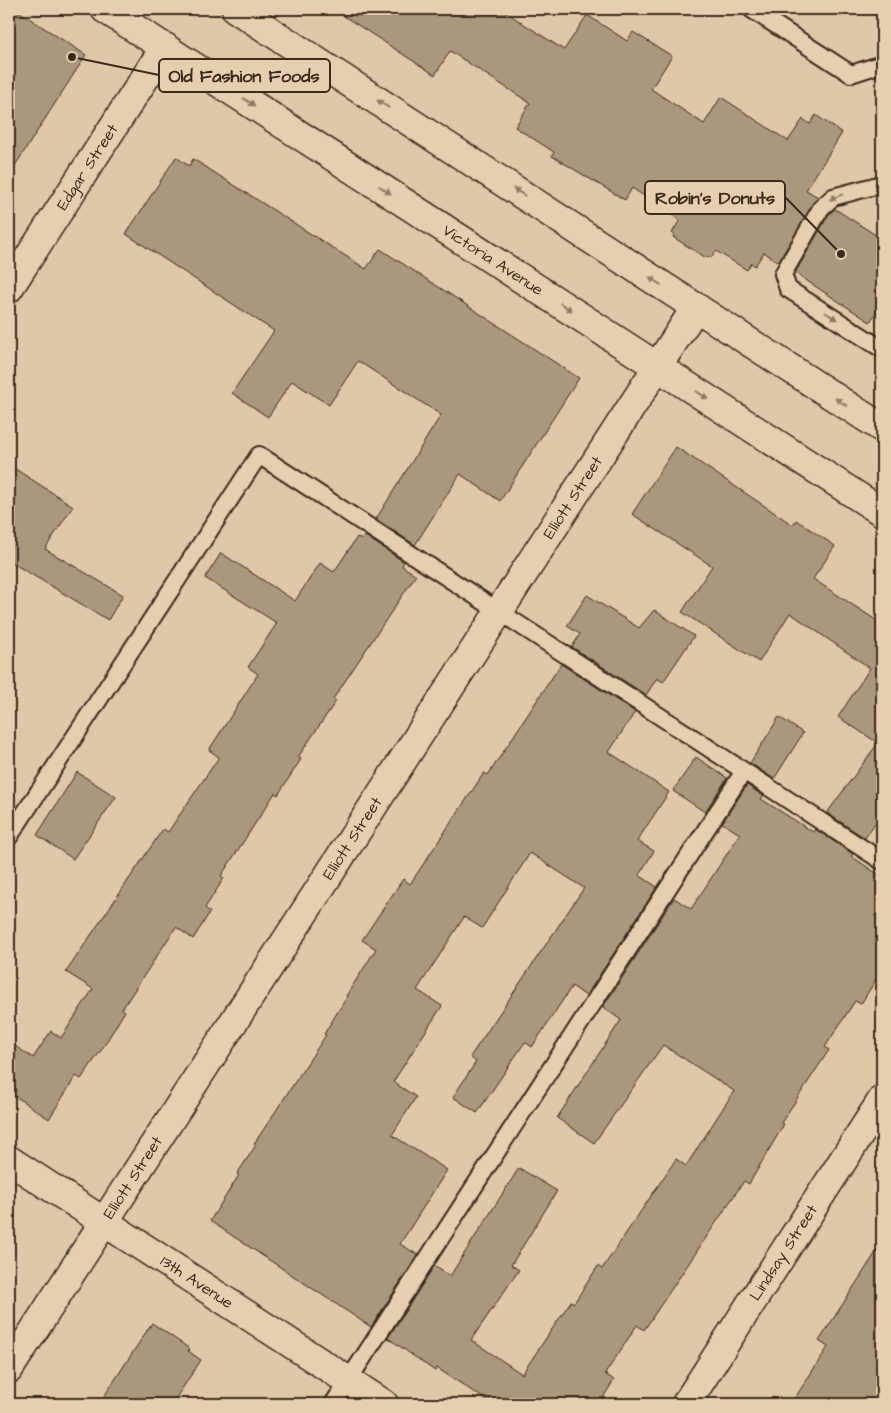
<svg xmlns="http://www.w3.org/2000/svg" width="891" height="1413" font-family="'Architects Daughter',sans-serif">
<rect width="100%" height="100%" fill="#dec8a8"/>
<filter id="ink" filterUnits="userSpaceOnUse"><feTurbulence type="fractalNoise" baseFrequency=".02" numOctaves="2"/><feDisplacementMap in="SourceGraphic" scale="10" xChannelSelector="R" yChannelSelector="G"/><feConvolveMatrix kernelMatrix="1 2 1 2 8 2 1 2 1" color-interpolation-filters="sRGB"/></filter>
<g filter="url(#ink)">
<!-- building -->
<path fill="#ab977e" stroke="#3b2a1e" d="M 9,9 L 15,9 L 86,55 L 9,175 Z
M 333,9 L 501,9 L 564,50 L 587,15 L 627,41 L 633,32 L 672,56 L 651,89 L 704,124 L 721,97 L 788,141 L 803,119 L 810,124 L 816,115 L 842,133 L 806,190 L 818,197 L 778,262 L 764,252 L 755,266 L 751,263 L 747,270 L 716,251 L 711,258 L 708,256 L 706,258 L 673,237 L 674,234 L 672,233 L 680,220 L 632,188 L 625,200 L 552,156 L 554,152 L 515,127 L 530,103 L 450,51 L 435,75 Z
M 176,157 L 189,166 L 193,159 L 366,269 L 380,249 L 579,378 L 500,501 L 460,474 L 415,545 L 376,519 L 441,415 L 358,361 L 329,405 L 292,381 L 268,417 L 232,393 L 274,331 L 126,234 Z
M 835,209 L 882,239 L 882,303 L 870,322 L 795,273 L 829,214 Z
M 676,447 L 793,525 L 796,520 L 835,546 L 813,579 L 882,624 L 882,813 L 865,838 L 827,813 L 878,743 L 838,717 L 870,668 L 790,613 L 759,662 L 682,612 L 712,566 L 632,514 Z
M 9,465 L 73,506 L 45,549 L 123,595 L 108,620 L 9,561 Z
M 365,536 L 404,562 L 402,566 L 416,575 L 333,699 L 336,701 L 298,757 L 301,759 L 278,795 L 275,793 L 221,876 L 224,878 L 205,908 L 210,912 L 193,939 L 176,927 L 122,1009 L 125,1011 L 102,1049 L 81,1079 L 76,1076 L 49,1119 L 9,1092 L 9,1042 L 33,1058 L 51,1031 L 61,1038 L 93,989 L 66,972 L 163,829 L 168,832 L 219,757 L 209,750 L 258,674 L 248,667 L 277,623 L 205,578 L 221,553 L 295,601 L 320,563 L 334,572 L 357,537 L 362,540 Z
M 587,595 L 639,628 L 654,610 L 694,636 L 663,682 L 657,678 L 646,695 L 572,647 L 580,634 L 567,626 Z
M 561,664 L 635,712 L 609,752 L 669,792 L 637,841 L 654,851 L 639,875 L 657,887 L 586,996 L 572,986 L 532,1047 L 525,1042 L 477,1113 L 453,1097 L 476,1062 L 470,1057 L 584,888 L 530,853 L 482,928 L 464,917 L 417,990 L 442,1006 L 393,1082 L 416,1097 L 392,1135 L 447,1170 L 400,1244 L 418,1255 L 371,1327 L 210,1221 L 239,1175 L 237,1174 L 256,1145 L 254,1144 L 326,1035 L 324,1034 L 347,997 L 346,996 L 376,949 L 362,940 L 403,879 L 410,884 L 484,773 L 488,775 Z
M 779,717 L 803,733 L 774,779 L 750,763 Z
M 696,757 L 727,778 L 705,812 L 673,791 Z
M 77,772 L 116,797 L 73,859 L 37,835 Z
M 747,785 L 763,796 L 761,799 L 813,832 L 815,829 L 853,854 L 851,856 L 882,877 L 882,969 L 861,1004 L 855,1001 L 825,1047 L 829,1050 L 781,1123 L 784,1124 L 749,1184 L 744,1181 L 644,1330 L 637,1325 L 605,1374 L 614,1380 L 599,1404 L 492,1404 L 437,1368 L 435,1371 L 388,1338 L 434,1266 L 450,1276 L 519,1168 L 557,1191 L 511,1265 L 519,1270 L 471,1340 L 522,1374 L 571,1301 L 574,1303 L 598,1266 L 602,1269 L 676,1159 L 686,1166 L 734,1091 L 663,1045 L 594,1143 L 557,1118 L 621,1020 L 603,1007 L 674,898 L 691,909 L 740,834 L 722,823 Z
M 882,1243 L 882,1404 L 791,1404 L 828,1347 L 819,1341 Z
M 152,1323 L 190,1349 L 188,1351 L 201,1360 L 172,1404 L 99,1404 Z"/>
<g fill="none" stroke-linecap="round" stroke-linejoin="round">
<!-- service casing -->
<g stroke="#3b2a1e" stroke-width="20">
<path id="service" d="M 751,9 L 851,74 L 882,64
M 882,184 L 833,197 L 821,208 L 783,274 L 788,289 L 882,349
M 9,837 L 259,455 L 882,861
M 333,1404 L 744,771"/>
</g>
<!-- minor casing -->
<g stroke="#3b2a1e" stroke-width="31">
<g id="minor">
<path id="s1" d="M 9,288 L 165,47"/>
<path id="s2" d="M 9,1160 L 384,1404"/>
<path id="s3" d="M 9,1369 L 696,307"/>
<path id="s4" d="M 686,1404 L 882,1100"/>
</g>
</g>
<!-- primary casing -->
<g stroke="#3b2a1e" stroke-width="31">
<g id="primary">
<path id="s5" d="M 105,9 L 882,512"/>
<path d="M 236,9 L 882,428"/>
</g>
</g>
<!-- service -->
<use href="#service" stroke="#e5cfae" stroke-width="16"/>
<!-- minor -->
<use href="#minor" stroke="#e5cfae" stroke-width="28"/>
<!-- primary -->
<use href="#primary" stroke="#e5cfae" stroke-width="28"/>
</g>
<!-- one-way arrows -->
<defs><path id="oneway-solid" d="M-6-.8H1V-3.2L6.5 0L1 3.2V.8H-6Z" transform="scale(1.25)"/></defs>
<g fill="#907c66">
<use href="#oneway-solid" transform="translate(249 102) rotate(33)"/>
<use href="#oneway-solid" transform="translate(383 104) rotate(-147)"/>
<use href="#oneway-solid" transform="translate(385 190) rotate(33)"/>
<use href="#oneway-solid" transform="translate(519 192) rotate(-147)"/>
<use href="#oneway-solid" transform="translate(836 197) rotate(157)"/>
<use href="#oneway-solid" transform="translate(655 281) rotate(-147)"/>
<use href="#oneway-solid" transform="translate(566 307) rotate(33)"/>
<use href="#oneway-solid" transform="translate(831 316) rotate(32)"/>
<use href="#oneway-solid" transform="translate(702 395) rotate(33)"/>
<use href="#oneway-solid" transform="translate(841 402) rotate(-147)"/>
</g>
</g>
<g text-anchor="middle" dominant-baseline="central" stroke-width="5" stroke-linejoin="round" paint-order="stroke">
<!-- street labels -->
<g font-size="16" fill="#3b2a1e" stroke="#e5cfae">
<text stroke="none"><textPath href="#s1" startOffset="144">Edgar Street</textPath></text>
<text stroke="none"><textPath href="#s5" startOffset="462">Victoria Avenue</textPath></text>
<text stroke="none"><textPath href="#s3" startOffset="1038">Elliott Street</textPath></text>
<text stroke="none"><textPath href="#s3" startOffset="632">Elliott Street</textPath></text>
<text stroke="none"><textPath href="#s3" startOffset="228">Elliott Street</textPath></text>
<text stroke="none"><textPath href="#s4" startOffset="180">Lindsay Street</textPath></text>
<text stroke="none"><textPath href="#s2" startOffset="224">13th Avenue</textPath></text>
</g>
</g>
<!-- callouts -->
<path fill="none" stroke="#3b2a1e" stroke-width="2" d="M72 57L159 75M841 254L785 197"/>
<g fill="#3b2a1e" stroke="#e5cfae" stroke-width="2">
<circle cx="72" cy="57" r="5"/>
<circle cx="841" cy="254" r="5"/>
</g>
<g fill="#e5cfae" stroke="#3b2a1e" stroke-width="2">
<rect x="159" y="59" width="171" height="33" rx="5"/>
<rect x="645" y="181" width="140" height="33" rx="5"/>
</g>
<g font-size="18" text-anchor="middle" font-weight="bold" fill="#3b2a1e">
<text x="244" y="82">Old Fashion Foods</text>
<text x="715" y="204">Robin's Donuts</text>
</g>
<!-- margin -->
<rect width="891" height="1413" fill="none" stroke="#e5cfae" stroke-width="30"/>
<rect x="15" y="15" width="861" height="1383" fill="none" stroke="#3b2a1e" stroke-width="2" filter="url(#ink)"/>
</svg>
